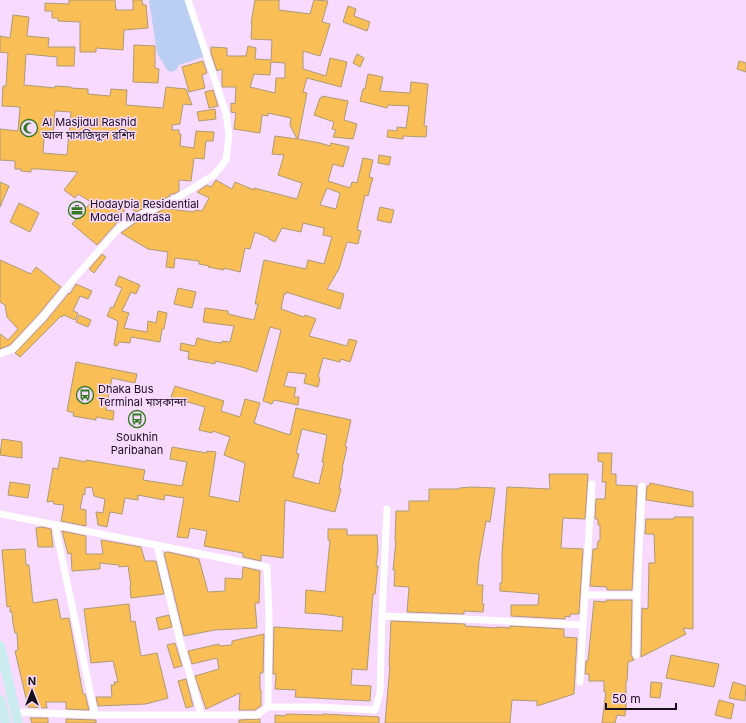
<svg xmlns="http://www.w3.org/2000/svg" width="746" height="723" font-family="Inter,'Noto Sans Bengali',sans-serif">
<rect width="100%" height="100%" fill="#f7dafe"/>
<!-- water -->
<path fill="#bacff3" d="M 149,0 L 187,0 L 206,56 L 179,65 L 176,70 L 171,72 L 167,70 L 157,53 Z"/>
<!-- building -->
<path fill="#f9bf56" stroke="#af9974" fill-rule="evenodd" d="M 69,0 L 115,0 L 116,10 L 133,10 L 133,0 L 142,0 L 143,5 L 146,5 L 148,28 L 124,30 L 123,50 L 96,48 L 96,52 L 80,52 L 80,22 L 58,21 L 58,18 L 52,18 L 52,11 L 45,11 L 45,3 L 69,4 Z
M 255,0 L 279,0 L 279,10 L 310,14 L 314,0 L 328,1 L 322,22 L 330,24 L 325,41 L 320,56 L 303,51 L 303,69 L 326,76 L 330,58 L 347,62 L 341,87 L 307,78 L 303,92 L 307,93 L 298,139 L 320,143 L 330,146 L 331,143 L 349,147 L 343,167 L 333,164 L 328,181 L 350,188 L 352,182 L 357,183 L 363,158 L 373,160 L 369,177 L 373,178 L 371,184 L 368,196 L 365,195 L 357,230 L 361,231 L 358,244 L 347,242 L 339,269 L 327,289 L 344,294 L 340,309 L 286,292 L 286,294 L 284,294 L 281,309 L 304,317 L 305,315 L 316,319 L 309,336 L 347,346 L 349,339 L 357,341 L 350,362 L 341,359 L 340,362 L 323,358 L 318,377 L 320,378 L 318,387 L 304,383 L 306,374 L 288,372 L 284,386 L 296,388 L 294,397 L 299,397 L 298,405 L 274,400 L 272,404 L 263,401 L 281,330 L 270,327 L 257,372 L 242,367 L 215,361 L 215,364 L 188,359 L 189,352 L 180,350 L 181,343 L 195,346 L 197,338 L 213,342 L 222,343 L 222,341 L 230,342 L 234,326 L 203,322 L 205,308 L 228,311 L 228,314 L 254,320 L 258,304 L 255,304 L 264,260 L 306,269 L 308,260 L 324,264 L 332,237 L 323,235 L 324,228 L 303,223 L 301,232 L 282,228 L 275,242 L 269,239 L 269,238 L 255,232 L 250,249 L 245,248 L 240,272 L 224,268 L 224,270 L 208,267 L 209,266 L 199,264 L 199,261 L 175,258 L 174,268 L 166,267 L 168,252 L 148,249 L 121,233 L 138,221 L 169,207 L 169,209 L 194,212 L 195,210 L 202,211 L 209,198 L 197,192 L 207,185 L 211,187 L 216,180 L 232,189 L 235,182 L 254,190 L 254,188 L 297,199 L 302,183 L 278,175 L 284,155 L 272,154 L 275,136 L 297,139 L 290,125 L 291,118 L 268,113 L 268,116 L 262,115 L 260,133 L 234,129 L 236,113 L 231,112 L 231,103 L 235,104 L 236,87 L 222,87 L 222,69 L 217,71 L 211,53 L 211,47 L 227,48 L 227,56 L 246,56 L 248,46 L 256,48 L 255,59 L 271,60 L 272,40 L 251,39 L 252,23 L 251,23 ZM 271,62 L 285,63 L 285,78 L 276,78 L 275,93 L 250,87 L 254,74 L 270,75 ZM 327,188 L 340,193 L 336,209 L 320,205 Z
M 348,6 L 356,9 L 354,16 L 370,22 L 367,31 L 343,22 Z
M 13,15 L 29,17 L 27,36 L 49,38 L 48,47 L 75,47 L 74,66 L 57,66 L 57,57 L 26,54 L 24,85 L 55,88 L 55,86 L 71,87 L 71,88 L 88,89 L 88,94 L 110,96 L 111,89 L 127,90 L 126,105 L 163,108 L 166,87 L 186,89 L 192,105 L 183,104 L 180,124 L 172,125 L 172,130 L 179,130 L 179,134 L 181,134 L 180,146 L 194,148 L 196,131 L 214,132 L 213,141 L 206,141 L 204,159 L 194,158 L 191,181 L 179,180 L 179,191 L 174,194 L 170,194 L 170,196 L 136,212 L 127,206 L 115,225 L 97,245 L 72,224 L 91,202 L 78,194 L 75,198 L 64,190 L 78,172 L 39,169 L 31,169 L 31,172 L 21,171 L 21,169 L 15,169 L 15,161 L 0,160 L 0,129 L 18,131 L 20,107 L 2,106 L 3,86 L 6,86 L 8,53 L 0,52 L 0,36 L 10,38 ZM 55,111 L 71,112 L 67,155 L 43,153 L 44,137 L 53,138 Z
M 134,45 L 155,46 L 155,68 L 159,69 L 158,83 L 133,82 Z
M 357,54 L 364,58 L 360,67 L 353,63 Z
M 203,61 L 207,73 L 202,75 L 205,88 L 189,92 L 182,67 Z
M 739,61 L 746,63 L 746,72 L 737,69 Z
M 368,74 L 383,77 L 380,91 L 410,93 L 411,82 L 428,84 L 424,126 L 427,126 L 426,137 L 403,136 L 403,139 L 387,137 L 388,130 L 397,131 L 397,127 L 406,128 L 409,106 L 388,105 L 387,108 L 360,101 L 363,89 L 365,89 Z
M 213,90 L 218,106 L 209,108 L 205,92 Z
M 322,96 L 348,101 L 344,120 L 357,124 L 353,139 L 333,137 L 336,130 L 332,129 L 334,122 L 314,115 L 320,98 L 322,98 Z
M 215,109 L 216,119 L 199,121 L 197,112 Z
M 379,155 L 391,157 L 389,165 L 378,163 Z
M 0,182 L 9,186 L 0,207 Z
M 19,203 L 39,213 L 30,232 L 10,222 Z
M 380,207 L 394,210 L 391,223 L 377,220 Z
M 102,254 L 106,257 L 94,273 L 89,269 Z
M 0,260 L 31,274 L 36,267 L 61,287 L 38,315 L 10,345 L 0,349 L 0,334 L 8,340 L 18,329 L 7,317 L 5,305 L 0,302 Z
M 119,276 L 140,285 L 136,294 L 131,292 L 122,311 L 129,313 L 124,328 L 147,332 L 148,321 L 156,323 L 158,311 L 167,313 L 164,329 L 162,329 L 160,342 L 131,337 L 130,343 L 119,342 L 117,346 L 114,345 L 118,321 L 107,316 L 111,307 L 113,308 L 122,288 L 115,285 Z
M 76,284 L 92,291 L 88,299 L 80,296 L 73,311 L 78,313 L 75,320 L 64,315 L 62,317 L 61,316 L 20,357 L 15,353 L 46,321 L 69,293 L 70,294 Z
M 178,288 L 196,292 L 192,308 L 174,304 Z
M 79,315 L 91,320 L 88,327 L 76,322 Z
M 76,362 L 137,374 L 135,383 L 112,378 L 106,410 L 114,411 L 113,420 L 96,417 L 96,420 L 73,416 L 74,413 L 67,411 Z
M 175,386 L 224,401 L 221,411 L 240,417 L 245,399 L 260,403 L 254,423 L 290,435 L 296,408 L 351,420 L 345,447 L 347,447 L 342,469 L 343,469 L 339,489 L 341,489 L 335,512 L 285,500 L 283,558 L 261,555 L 261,561 L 243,557 L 243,553 L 204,546 L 207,531 L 190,528 L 188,538 L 177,537 L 184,498 L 165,495 L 164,500 L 138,495 L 138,500 L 125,498 L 122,514 L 110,512 L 107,527 L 98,525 L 96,512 L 103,513 L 105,499 L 94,496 L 92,487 L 85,488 L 85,495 L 83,494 L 80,509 L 86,510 L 86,526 L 61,521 L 64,505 L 54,504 L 53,501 L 47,502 L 53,468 L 58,469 L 60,457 L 86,462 L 86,460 L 145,470 L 143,480 L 182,486 L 187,462 L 170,459 L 172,447 L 207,453 L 207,451 L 216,452 L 209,496 L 239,502 L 245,463 L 224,455 L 230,437 L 213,431 L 212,433 L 199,430 L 205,407 L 171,397 ZM 302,429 L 327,435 L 322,462 L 324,462 L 319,484 L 293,477 L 299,454 L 296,453 Z
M 2,439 L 22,442 L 22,458 L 0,455 Z
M 598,453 L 612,453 L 611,474 L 616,474 L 616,485 L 637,486 L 632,590 L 607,590 L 607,587 L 590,586 L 593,549 L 597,549 L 598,541 L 600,541 L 600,525 L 598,525 L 598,519 L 595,519 L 596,499 L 605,499 L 606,482 L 602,482 L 603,462 L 598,461 Z
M 549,474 L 588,474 L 585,519 L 563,518 L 561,548 L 583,549 L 579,614 L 570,614 L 570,617 L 565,616 L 565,619 L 511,616 L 511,605 L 538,605 L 539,594 L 500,591 L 500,583 L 502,583 L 502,553 L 507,487 L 550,489 Z
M 10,482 L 30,485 L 28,498 L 8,495 Z
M 650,483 L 693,492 L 693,507 L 646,500 L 647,486 L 649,486 Z
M 472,487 L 495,488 L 490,522 L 486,521 L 479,561 L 477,585 L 483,585 L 482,604 L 484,604 L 483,612 L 464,611 L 464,614 L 407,612 L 409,587 L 394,586 L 395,570 L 393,570 L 396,541 L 395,541 L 396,511 L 409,511 L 409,501 L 429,501 L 429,489 L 459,489 L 459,488 Z
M 674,517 L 693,517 L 693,629 L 683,628 L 686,634 L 641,657 L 642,608 L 648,609 L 649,563 L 655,563 L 654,534 L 645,534 L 646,519 L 674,519 Z
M 42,527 L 51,529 L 53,547 L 38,547 L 36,528 Z
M 328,529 L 347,529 L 347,535 L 377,535 L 378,550 L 376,566 L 378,566 L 375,594 L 373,594 L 367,670 L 352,669 L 351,685 L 371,686 L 370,701 L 295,697 L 296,690 L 275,689 L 276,674 L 273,674 L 274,627 L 342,631 L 343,617 L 321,614 L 305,613 L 306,590 L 325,592 L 330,540 L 328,540 Z
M 62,531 L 86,536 L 86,554 L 103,554 L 101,540 L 141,547 L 145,561 L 156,561 L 164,594 L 131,598 L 130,586 L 131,586 L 128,566 L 119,567 L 119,565 L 100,563 L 100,569 L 72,571 L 71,553 L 68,554 Z
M 25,549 L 26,565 L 29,565 L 33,603 L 57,599 L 61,619 L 69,618 L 83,694 L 85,694 L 89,710 L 66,709 L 66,702 L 46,702 L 47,708 L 28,707 L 15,651 L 18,650 L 17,633 L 15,633 L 13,623 L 12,612 L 10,612 L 10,606 L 7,607 L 2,550 Z
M 168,552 L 199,559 L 208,592 L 225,591 L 225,578 L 242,579 L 243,567 L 260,571 L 259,603 L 255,603 L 257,628 L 215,630 L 184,636 L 164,553 Z
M 606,600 L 632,600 L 631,655 L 634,660 L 628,662 L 627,681 L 626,681 L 626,696 L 627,696 L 625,716 L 617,715 L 615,723 L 602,723 L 606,692 L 604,692 L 604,681 L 589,681 L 589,674 L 585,674 L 586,661 L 588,661 L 594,601 L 606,602 Z
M 129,604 L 131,622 L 135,621 L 141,656 L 157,653 L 168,698 L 146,704 L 98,706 L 96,697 L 112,697 L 111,685 L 115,685 L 114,682 L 118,682 L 113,661 L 91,663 L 84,609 Z
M 169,615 L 172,627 L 159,630 L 156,618 Z
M 391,621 L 465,624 L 465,626 L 497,628 L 497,627 L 510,628 L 510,626 L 564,629 L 564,637 L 577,638 L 574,694 L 537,706 L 537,701 L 512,700 L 510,723 L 385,723 L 390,666 L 389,666 Z
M 264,634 L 263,673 L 260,673 L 260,690 L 261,690 L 261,706 L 255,710 L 239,710 L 240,693 L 206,709 L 195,676 L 219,669 L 217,658 L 192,664 L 188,651 L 219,644 L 219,646 L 232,645 L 232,641 Z
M 175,643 L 182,666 L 174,668 L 167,645 Z
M 671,655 L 719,664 L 714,687 L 666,678 Z
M 186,679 L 193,706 L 186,708 L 178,681 Z
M 651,682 L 662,683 L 660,698 L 650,697 Z
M 733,682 L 746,686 L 745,701 L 729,698 Z
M 719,700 L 734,704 L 731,719 L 715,715 Z
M 287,714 L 323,715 L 323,714 L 379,717 L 379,723 L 275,723 L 275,715 L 284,716 Z
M 30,718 L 48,718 L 48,723 L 32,723 Z
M 66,719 L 96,720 L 96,723 L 66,723 Z
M 260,719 L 260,723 L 239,723 L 239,720 Z"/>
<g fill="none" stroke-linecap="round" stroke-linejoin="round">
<!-- minor -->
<path stroke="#fff" stroke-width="7" d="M 0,354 L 13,349 L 42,318 L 73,280 L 119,228 L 136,217 L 177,198 L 214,175 L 226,160 L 229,136 L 226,113 L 188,0
M 0,514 L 267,567 L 269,615 L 268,707
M 55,525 L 95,715
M 157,545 L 179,637 L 201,714
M 585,595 L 637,595 L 642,486
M 382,616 L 485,620 L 583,625 L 592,484
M 636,655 L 637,595
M 580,682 L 583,625
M 16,712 L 95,715 L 257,715 L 268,707 L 319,707 L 375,710 L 380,693 L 382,616 L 387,509"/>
<!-- secondary -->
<path stroke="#cbecee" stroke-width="10" d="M 0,646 L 18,723
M 0,700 L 6,723"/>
</g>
<!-- icons -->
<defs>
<g id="mosque-ring" transform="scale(0.9)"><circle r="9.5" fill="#f7dafe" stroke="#317a1f" stroke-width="1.5"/><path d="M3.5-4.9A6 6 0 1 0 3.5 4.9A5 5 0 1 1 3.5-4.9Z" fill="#317a1f"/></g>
<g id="office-ring" transform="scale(0.9)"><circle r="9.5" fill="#f7dafe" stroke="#317a1f" stroke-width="1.5"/><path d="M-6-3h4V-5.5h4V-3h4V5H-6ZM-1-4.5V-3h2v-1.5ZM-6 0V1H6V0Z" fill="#317a1f"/></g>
<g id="bus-ring" transform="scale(0.9)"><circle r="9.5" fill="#f7dafe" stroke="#317a1f" stroke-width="1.5"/><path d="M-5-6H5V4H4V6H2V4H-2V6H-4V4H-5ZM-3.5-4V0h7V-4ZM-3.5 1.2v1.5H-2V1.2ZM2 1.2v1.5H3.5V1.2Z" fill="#317a1f"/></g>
</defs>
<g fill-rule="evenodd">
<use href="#mosque-ring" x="29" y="128"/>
<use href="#office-ring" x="77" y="210"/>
<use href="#bus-ring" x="85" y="395"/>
<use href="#bus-ring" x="137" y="419"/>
</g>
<g text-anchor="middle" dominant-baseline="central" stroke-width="3" stroke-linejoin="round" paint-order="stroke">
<!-- poi labels -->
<g font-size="11" fill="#190f1c" stroke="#f7dafe" text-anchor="start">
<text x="42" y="122">Al Masjidul Rashid<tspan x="42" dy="13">আল মাসজিদুল রশিদ</tspan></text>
<text x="90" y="204">Hodaybia Residential<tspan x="90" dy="13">Model Madrasa</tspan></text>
<text x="98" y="389">Dhaka Bus<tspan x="98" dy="13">Terminal মাসকান্দা</tspan></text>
<text x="137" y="437" text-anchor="middle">Soukhin<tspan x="137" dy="13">Paribahan</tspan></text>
</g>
</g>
<!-- north arrow -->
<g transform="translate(32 691)" stroke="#f7dafe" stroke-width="3" paint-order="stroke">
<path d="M0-3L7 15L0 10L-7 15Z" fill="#190f1c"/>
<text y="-6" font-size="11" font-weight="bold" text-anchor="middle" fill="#190f1c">N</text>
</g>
<!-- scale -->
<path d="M606 703v6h70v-6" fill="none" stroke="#190f1c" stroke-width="2"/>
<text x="612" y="703" font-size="12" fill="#190f1c" stroke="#f7dafe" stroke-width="3" paint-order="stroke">50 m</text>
</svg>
